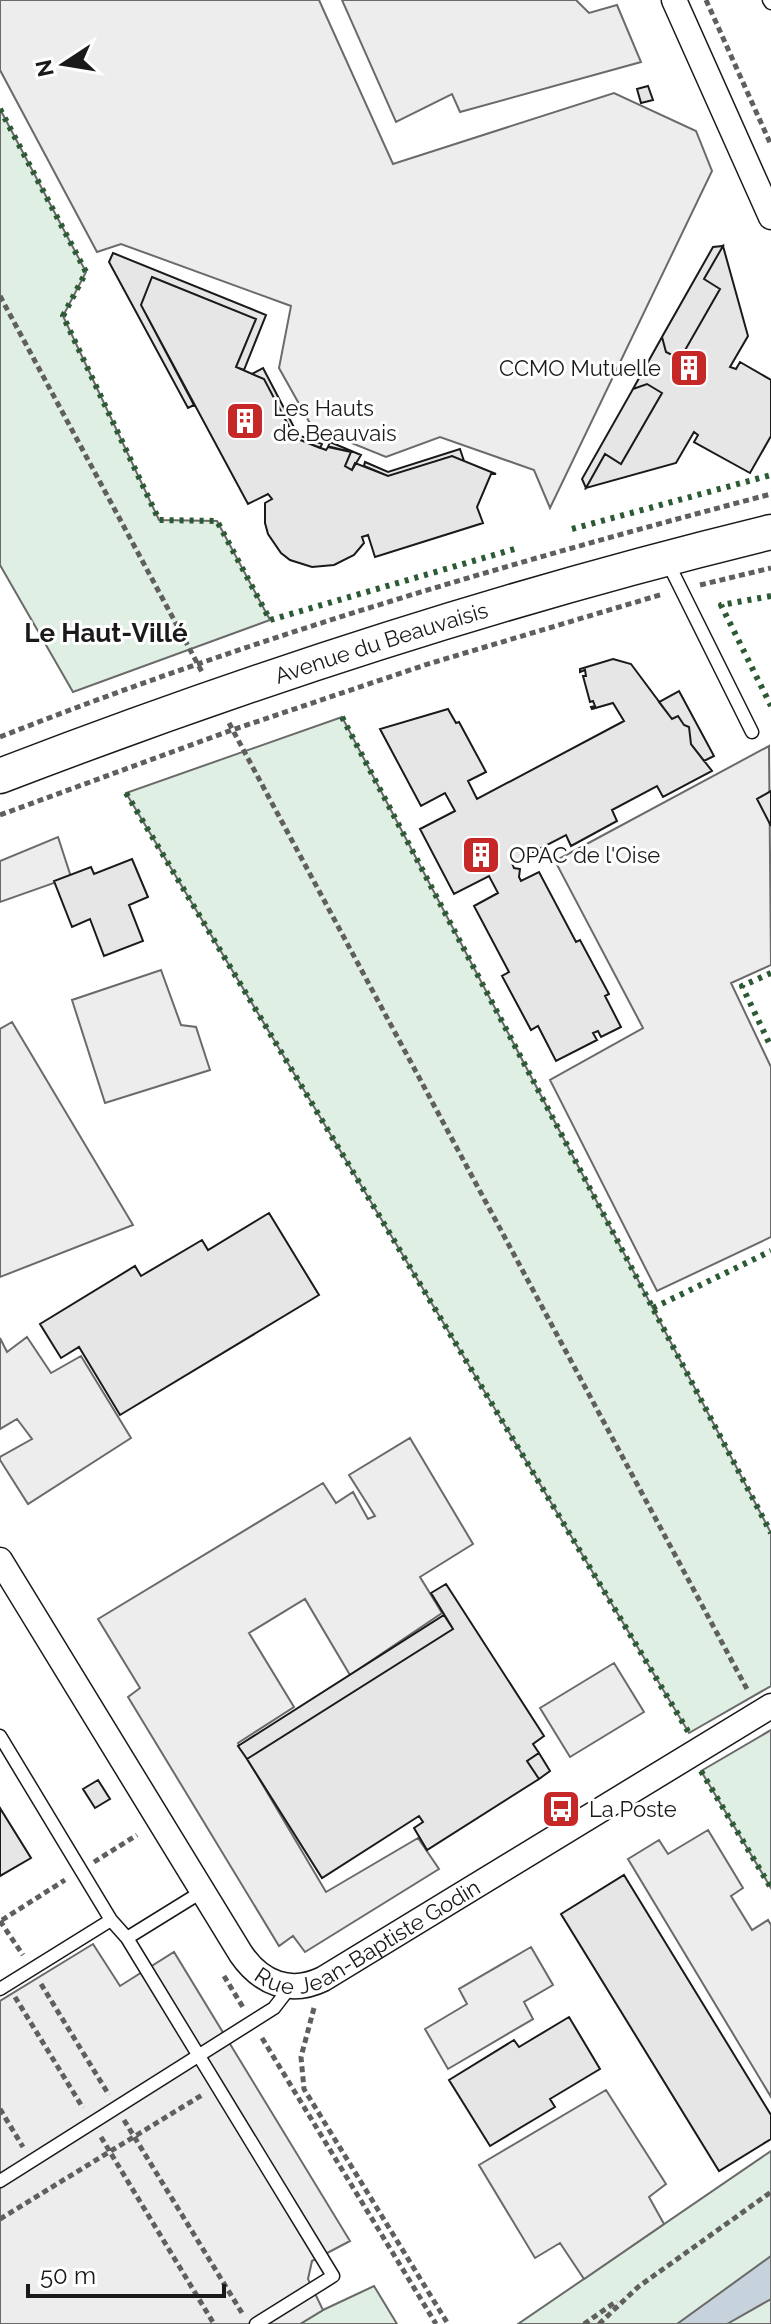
<svg xmlns="http://www.w3.org/2000/svg" width="771" height="2324" font-family="Raleway,sans-serif">
<rect width="100%" height="100%" fill="#fff"/>
<!-- green -->
<path fill="#e0efe3" stroke="#6a6a6a" stroke-width="2" d="M 0,109 L 86,272 L 63,316 L 159,520 L 217,521 L 270,620 L 73,692 L 0,565 Z
M 342,717 L 771,1533 L 771,1686 L 689,1733 L 126,793 Z
M 771,1730 L 771,1888 L 701,1771 Z
M 771,2151 L 771,2324 L 518,2324 Z
M 374,2286 L 397,2324 L 300,2324 L 323,2310 Z"/>
<!-- parking -->
<path fill="#ededed" stroke="#6a6a6a" stroke-width="2" d="M 0,0 L 319,0 L 393,164 L 614,93 L 696,131 L 712,171 L 550,508 L 534,470 L 440,437 L 386,457 L 312,427 L 279,368 L 291,306 L 121,244 L 97,252 L 0,70 Z
M 342,0 L 576,0 L 589,13 L 617,5 L 641,62 L 460,112 L 452,94 L 396,122 Z
M 769,746 L 771,965 L 731,983 L 771,1067 L 771,1237 L 657,1291 L 550,1080 L 643,1028 L 555,861 Z
M 58,837 L 71,877 L 0,902 L 0,861 Z
M 161,970 L 181,1025 L 196,1027 L 210,1070 L 105,1103 L 72,1000 Z
M 12,1022 L 133,1225 L 0,1277 L 0,1029 Z
M 27,1337 L 51,1373 L 81,1356 L 131,1438 L 28,1504 L 0,1460 L 0,1457 L 32,1439 L 17,1419 L 0,1429 L 0,1338 L 7,1352 Z
M 410,1438 L 473,1544 L 420,1577 L 442,1613 L 350,1675 L 305,1599 L 249,1633 L 294,1707 L 238,1743 L 326,1892 L 418,1838 L 439,1869 L 305,1952 L 293,1936 L 279,1946 L 128,1697 L 140,1688 L 98,1619 L 323,1483 L 336,1503 L 353,1492 L 368,1519 L 375,1516 L 349,1475 Z
M 614,1663 L 644,1712 L 570,1757 L 540,1708 Z
M 708,1830 L 743,1888 L 731,1896 L 752,1930 L 768,1920 L 771,1925 L 771,2097 L 628,1859 L 659,1840 L 668,1854 Z
M 93,1944 L 120,1986 L 174,1952 L 350,2241 L 312,2261 L 308,2279 L 323,2310 L 300,2324 L 0,2324 L 0,2001 Z
M 531,1947 L 553,1985 L 524,2002 L 533,2019 L 448,2069 L 425,2029 L 467,2004 L 459,1989 Z
M 606,2090 L 666,2184 L 649,2197 L 664,2224 L 584,2279 L 560,2243 L 535,2258 L 479,2165 Z"/>
<!-- water -->
<path fill="#c6d2dc" stroke="#6a6a6a" stroke-width="2" d="M 771,2256 L 771,2299 L 727,2324 L 677,2324 Z"/>
<!-- building -->
<path fill="#e6e6e6" stroke="#1a1a1a" stroke-width="2" d="M 648,86 L 653,100 L 641,103 L 637,89 Z
M 723,246 L 704,279 L 720,289 L 680,359 L 666,352 L 662,337 L 713,247 Z
M 723,246 L 748,336 L 730,367 L 736,369 L 740,362 L 771,380 L 771,436 L 750,473 L 694,442 L 698,435 L 694,432 L 676,463 L 586,488 L 605,454 L 621,464 L 662,393 L 647,384 L 633,389 L 662,337 L 666,352 L 680,359 L 720,289 L 704,279 Z
M 113,253 L 266,315 L 244,370 L 236,367 L 256,319 L 152,277 L 141,305 L 194,405 L 188,408 L 109,262 Z
M 152,277 L 256,319 L 236,367 L 264,379 L 295,438 L 326,450 L 328,447 L 331,447 L 351,452 L 345,466 L 352,470 L 355,463 L 388,476 L 452,456 L 496,474 L 491,474 L 477,507 L 483,523 L 375,557 L 368,535 L 362,537 L 364,543 L 354,555 L 334,565 L 312,567 L 290,560 L 281,553 L 268,534 L 265,523 L 265,503 L 272,499 L 268,494 L 248,504 L 141,305 Z
M 263,368 L 298,435 L 322,444 L 320,448 L 295,438 L 264,379 L 252,374 Z
M 647,384 L 662,393 L 621,464 L 605,454 L 586,488 L 582,479 L 633,389 Z
M 330,442 L 361,455 L 352,470 L 345,466 L 351,452 L 328,447 Z
M 460,449 L 464,461 L 452,456 L 388,476 L 364,466 L 365,462 L 388,472 Z
M 613,659 L 631,664 L 672,719 L 678,716 L 684,725 L 689,727 L 691,744 L 712,771 L 663,797 L 657,786 L 612,810 L 617,821 L 571,846 L 566,835 L 512,863 L 514,868 L 520,869 L 519,877 L 521,881 L 539,872 L 576,942 L 580,940 L 609,994 L 605,996 L 621,1027 L 601,1037 L 598,1031 L 593,1033 L 597,1040 L 556,1061 L 538,1026 L 531,1030 L 502,976 L 509,972 L 474,906 L 498,893 L 489,876 L 454,894 L 420,829 L 455,811 L 445,793 L 421,806 L 380,729 L 448,709 L 456,723 L 459,722 L 486,772 L 468,781 L 477,799 L 624,721 L 613,703 L 592,709 L 591,707 L 595,706 L 593,701 L 590,702 L 583,676 L 586,676 L 585,670 L 580,672 L 580,669 Z
M 679,691 L 714,756 L 704,761 L 691,744 L 689,727 L 684,725 L 678,716 L 672,719 L 659,702 Z
M 771,791 L 771,826 L 757,799 Z
M 132,859 L 148,897 L 129,905 L 143,941 L 104,956 L 90,919 L 72,927 L 54,881 L 91,867 L 94,874 Z
M 269,1213 L 319,1295 L 120,1415 L 79,1347 L 61,1358 L 40,1324 L 135,1266 L 141,1276 L 202,1240 L 208,1250 Z
M 446,1584 L 544,1736 L 533,1744 L 539,1753 L 527,1761 L 539,1779 L 427,1850 L 414,1828 L 423,1822 L 419,1816 L 322,1878 L 247,1759 L 453,1629 L 431,1593 Z
M 444,1615 L 453,1629 L 247,1759 L 238,1746 Z
M 539,1753 L 550,1771 L 539,1779 L 527,1761 Z
M 98,1780 L 110,1799 L 95,1808 L 83,1789 Z
M 0,1808 L 31,1858 L 0,1876 Z
M 624,1875 L 771,2115 L 771,2139 L 719,2171 L 561,1914 Z
M 569,2017 L 600,2069 L 550,2099 L 555,2107 L 490,2146 L 449,2080 L 514,2040 L 519,2047 Z"/>
<g fill="none" stroke-linecap="round" stroke-linejoin="round">
<!-- lane casing -->
<g stroke="#1a1a1a" stroke-width="15">
<path id="lane" d="M 769,0 L 771,3
M 667,561 L 752,732
M 0,1736 L 111,1920 L 127,1938 L 333,2276 L 256,2324
M 127,1938 L 203,1891
M 0,1989 L 111,1920
M 0,2181 L 274,2008 L 291,1986"/>
</g>
<!-- street casing -->
<g stroke="#1a1a1a" stroke-width="27">
<g id="street">
<path d="M 674,0 L 771,217"/>
<path id="s1" d="M 0,1560 L 241,1954 C 261,1983 290,1995 323,1979 L 771,1706"/>
</g>
</g>
<!-- secondary casing -->
<g stroke="#1a1a1a" stroke-width="37">
<g id="secondary">
<path id="s2" d="M 0,776 C 252,679 508,596 771,532"/>
</g>
</g>
<!-- path -->
<path stroke="#5f5f5f" stroke-width="5" stroke-dasharray="6 4" stroke-linecap="butt" d="M 706,0 L 771,145
M 0,296 L 202,672
M 700,585 L 771,568
M 229,723 L 748,1691
M 0,737 C 253,637 509,563 771,494
M 0,815 L 232,730 L 428,664 L 663,594
M 94,1862 L 137,1835
M 2,1920 L 65,1880
M 0,1921 L 23,1955
M 224,1976 L 244,2009
M 41,1984 L 109,2095
M 15,1997 L 83,2108
M 314,2008 L 301,2057 L 304,2089 L 448,2324
M 262,2038 L 436,2324
M 0,2109 L 23,2147
M 124,2120 L 242,2313
M 101,2137 L 214,2324
M 0,2219 L 202,2095
M 584,2324 L 617,2301
M 599,2324 L 638,2287 L 771,2192"/>
<!-- lane -->
<use href="#lane" stroke="#fff" stroke-width="12"/>
<!-- street -->
<use href="#street" stroke="#fff" stroke-width="24"/>
<!-- secondary -->
<use href="#secondary" stroke="#fff" stroke-width="34"/>
<!-- hedge -->
<path stroke="#2b5a34" stroke-width="6" stroke-dasharray="4 6" stroke-linecap="butt" d="M 0,109 L 86,272 L 63,316 L 159,520 L 217,521 L 270,620 L 518,548
M 572,529 L 771,475
M 771,596 L 721,605 L 771,706
M 342,717 L 771,1533
M 126,793 L 689,1733
M 771,973 L 742,986 L 771,1047
M 653,1308 L 771,1251
M 701,1771 L 771,1888"/>
</g>
<!-- icons -->
<defs>
<g id="building-square" transform="scale(2)"><rect x="-9" y="-9" width="18" height="18" rx="4" fill="#c62828" stroke="#fff"/><path d="M-4-6H4V6H1V3H-1V6H-4ZM-2.5-4.3h1.7v1.8h-1.7ZM.8-4.3h1.7v1.8H.8ZM-2.5-1h1.7V.8h-1.7ZM.8-1h1.7V.8H.8Z" fill="#fff"/></g>
<g id="bus-square" transform="scale(2)"><rect x="-9" y="-9" width="18" height="18" rx="4" fill="#c62828" stroke="#fff"/><path d="M-5-6H5V4H4V6H2V4H-2V6H-4V4H-5ZM-3.5-4V0h7V-4ZM-3.5 1.2v1.5H-2V1.2ZM2 1.2v1.5H3.5V1.2Z" fill="#fff"/></g>
</defs>
<g fill-rule="evenodd">
<use href="#building-square" x="689" y="368"/>
<use href="#building-square" x="245" y="421"/>
<use href="#building-square" x="481" y="855"/>
<use href="#bus-square" x="561" y="1809"/>
</g>
<g text-anchor="middle" dominant-baseline="central" stroke-width="6" stroke-linejoin="round" paint-order="stroke">
<!-- poi labels -->
<g font-size="22" fill="#1a1a1a" stroke="#fff" text-anchor="start">
<text x="661" y="368" text-anchor="end">CCMO Mutuelle</text>
<text x="273" y="408">Les Hauts<tspan x="273" dy="25">de Beauvais</tspan></text>
<text x="509" y="855">OPAC de l'Oise</text>
<text x="589" y="1809">La Poste</text>
</g>
<!-- street labels -->
<g font-size="22" fill="#1a1a1a" stroke="#fff">
<text stroke="none"><textPath href="#s2" startOffset="404">Avenue du Beauvaisis</textPath></text>
<text stroke="none"><textPath href="#s1" startOffset="612">Rue Jean-Baptiste Godin</textPath></text>
</g>
<!-- quarter labels -->
<g font-size="26" font-weight="bold" fill="#1a1a1a" stroke="#fff">
<text x="106" y="633">Le Haut-Villé</text>
</g>
</g>
<!-- north arrow -->
<g transform="translate(64 64) rotate(258)" stroke="#ffffff" stroke-width="6" paint-order="stroke">
<path d="M0-6L14 30L0 20L-14 30Z" fill="#1a1a1a"/>
<text y="-12" font-size="22" font-weight="bold" text-anchor="middle" fill="#1a1a1a">N</text>
</g>
<!-- scale -->
<path d="M28 2284v12h196v-12" fill="none" stroke="#1a1a1a" stroke-width="4"/>
<text x="40" y="2284" font-size="24" fill="#1a1a1a" stroke="#ffffff" stroke-width="6" paint-order="stroke">50 m</text>
</svg>
